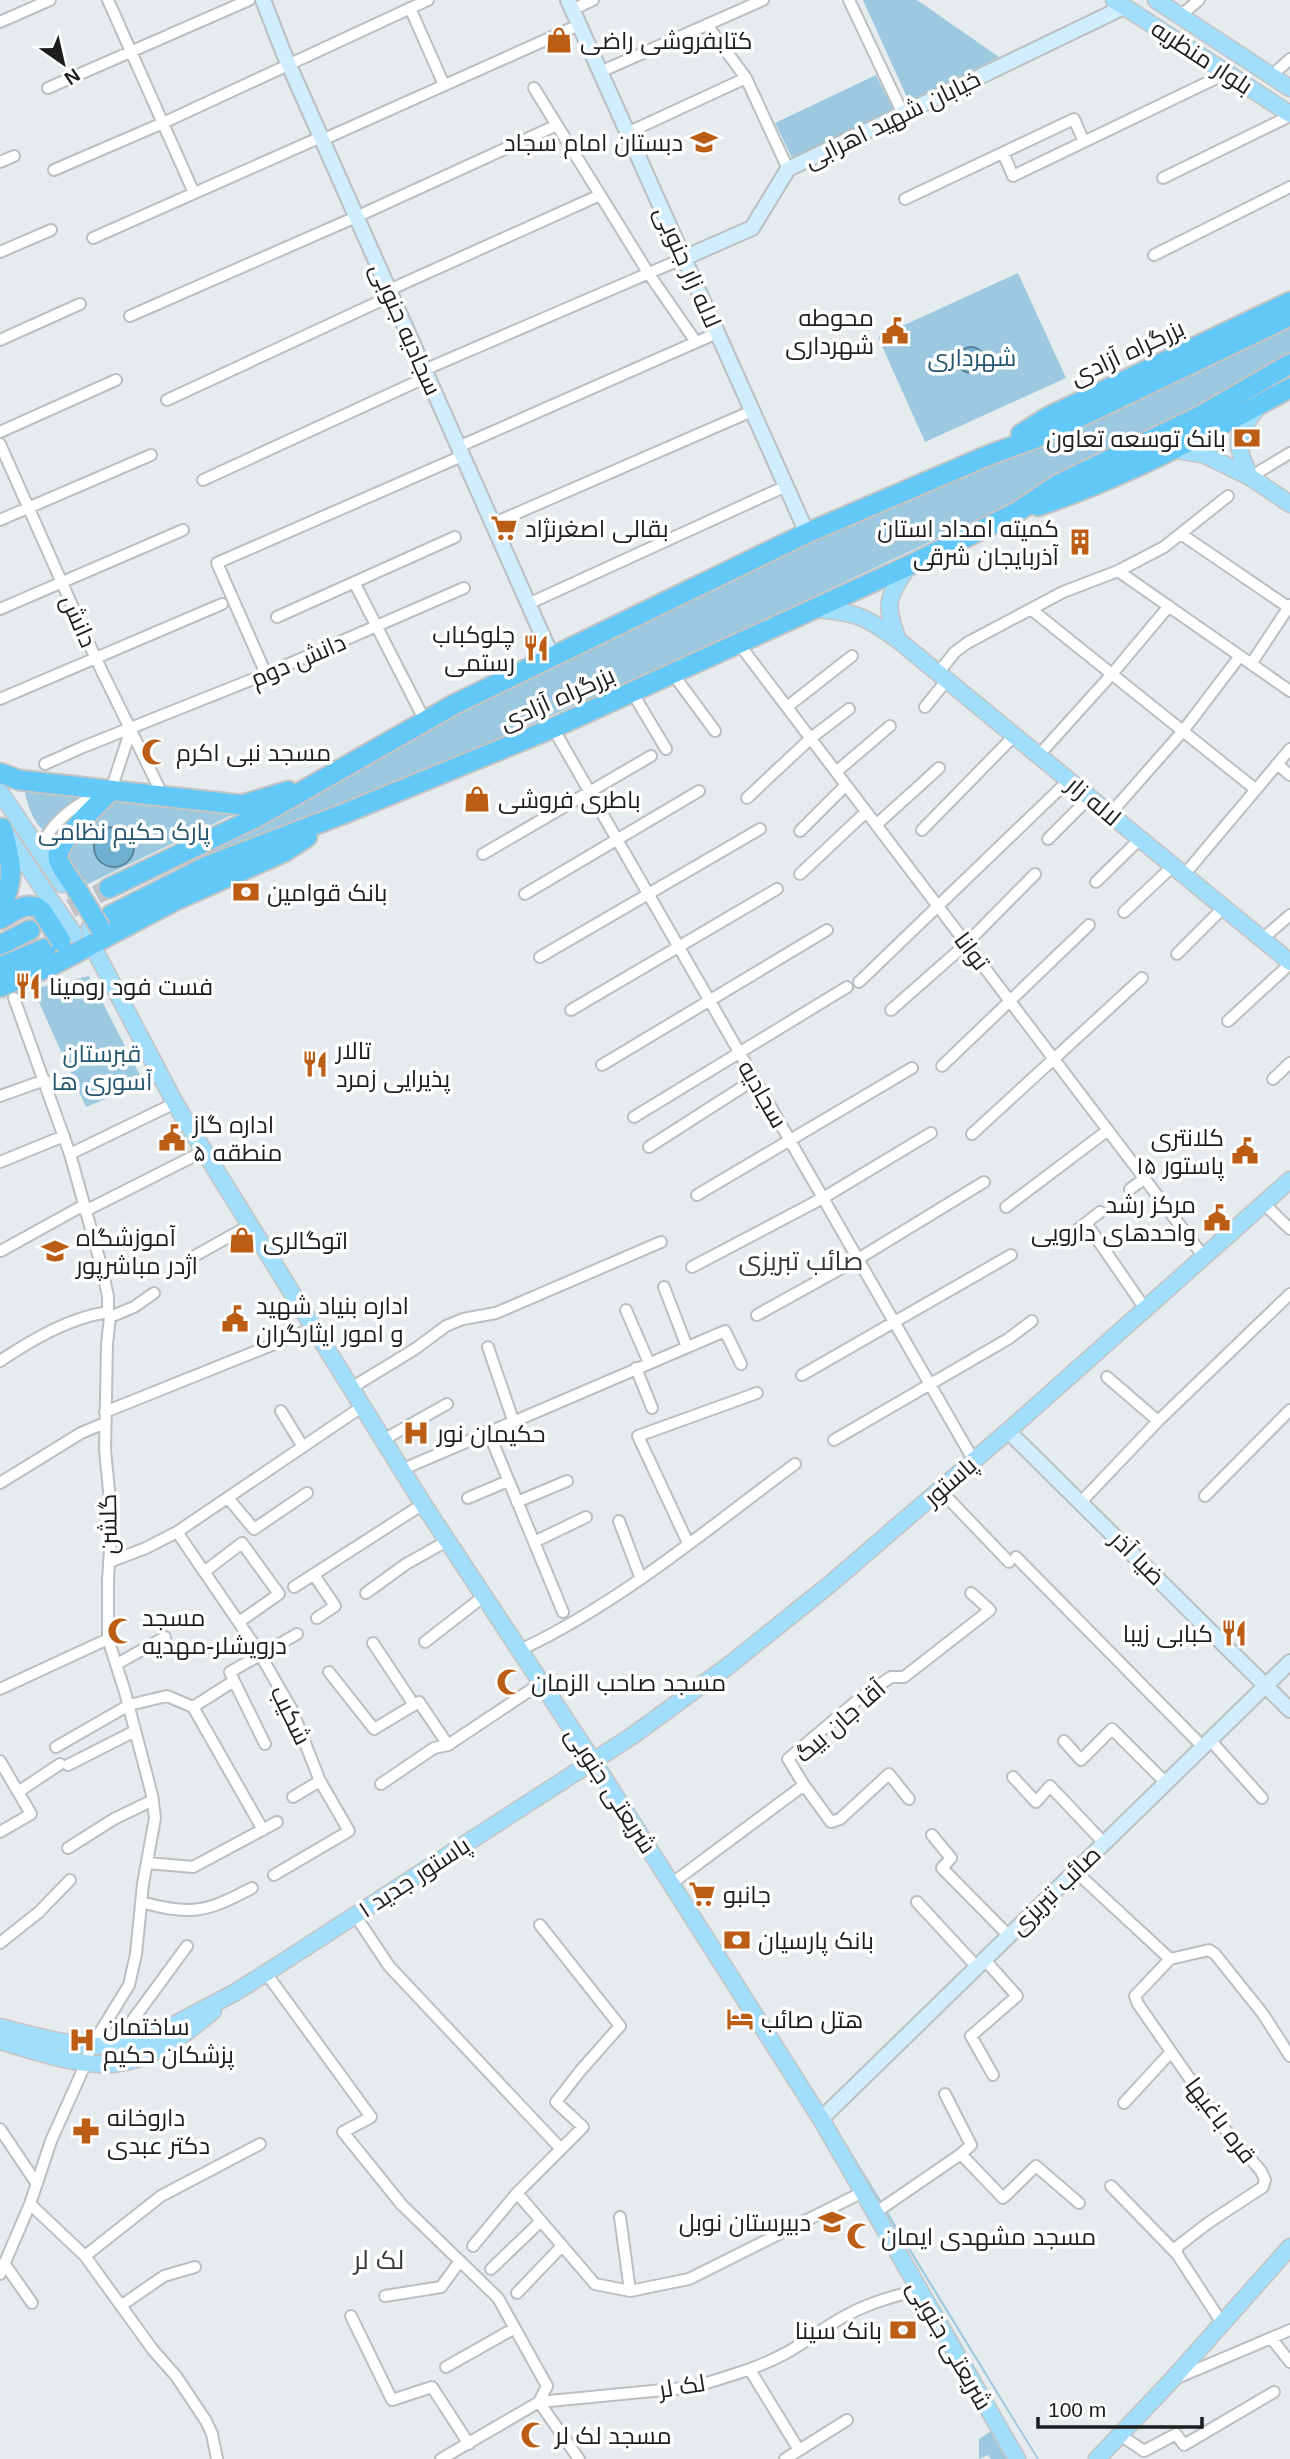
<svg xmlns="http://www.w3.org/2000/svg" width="1290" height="2459" font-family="Helvetica,Cairo,sans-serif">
<rect width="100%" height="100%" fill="#e6ebed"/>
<!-- green -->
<path fill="#9dc9e0" d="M 863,0 L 917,0 L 999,57 L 909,102 Z
M 876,75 L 893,109 L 792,158 L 775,123 Z
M 1018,273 L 1066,378 L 925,442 L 878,337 Z
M 1290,328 L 1290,355 L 1202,408 L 1046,482 L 1006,506 L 726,638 L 360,800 L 184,866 L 461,709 L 555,667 L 818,539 L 1029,450 Z
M 24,788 L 87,794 L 45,832 C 32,821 27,804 24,788 Z
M 127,798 L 236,813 L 86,885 L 62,848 L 110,801 Z
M 89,976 L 144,1083 L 86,1107 L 33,989 Z
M 839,2132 L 1039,2459 L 1037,2459 L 837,2134 Z
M 997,2427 L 1008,2445 L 1007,2459 L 991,2459 L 988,2455 L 979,2459 L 979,2439 Z"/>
<!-- water -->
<path fill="#6fb0d0" stroke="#56849b" stroke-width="2" d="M958 360a13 13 0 1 1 26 0a13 13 0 1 1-26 0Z
M94 847a20 20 0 1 1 40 0a20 20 0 1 1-40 0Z"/>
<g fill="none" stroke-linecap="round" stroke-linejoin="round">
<!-- highway-tunnel -->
<path stroke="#bec2c4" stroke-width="19" stroke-dasharray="19 10" stroke-linecap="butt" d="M 45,922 L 109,888"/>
<!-- street casing -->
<g stroke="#bbbfc2" stroke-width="14">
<path id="street" d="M 108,0 L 194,193
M 849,0 L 903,114
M 410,8 L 444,85
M 572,10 L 593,0
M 1180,16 L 1199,0
M 0,22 L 50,0
M 707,25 L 746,78 L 788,169
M 600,72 L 763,0
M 1271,76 L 1290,59
M 48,88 L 249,0
M 534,88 L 649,274 L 696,342
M 627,133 L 746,78
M 322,140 L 579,25
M 1003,153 L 1013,176 L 1227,73
M 0,162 L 14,156
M 54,170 L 163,123 L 428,0
M 1163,178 L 1290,116
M 905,199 L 1074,119 L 1084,142
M 93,238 L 321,137
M 0,252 L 51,230
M 1154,255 L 1290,187
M 389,290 L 600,195
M 130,316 L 356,217 L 557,125
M 0,340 L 80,304
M 424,370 L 684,258
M 167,400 L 391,296
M 0,432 L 116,380
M 0,444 L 96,659 L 163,796
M 458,447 L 717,333
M 1250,477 L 1290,453
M 203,480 L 427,377
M 0,520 L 151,455
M 492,524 L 752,411
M 1181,534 L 1288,607
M 1118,571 L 1290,691
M 355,584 L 425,721
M 528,604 L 786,486
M 0,609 L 183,530
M 1032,610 L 1255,789
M 277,617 L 455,537
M 739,644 L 1204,1257
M 1251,664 L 1290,605
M 938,673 L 955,652 L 967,643 L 1063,592 L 1118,571 L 1164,547 L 1228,496
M 266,674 L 217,563 L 462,456
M 673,674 L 715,731
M 632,692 L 666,749
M 0,699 L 222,604
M 787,707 L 852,656
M 925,707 L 947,680
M 553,728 L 974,1461
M 1039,755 L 1112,674 L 1169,606
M 45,764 L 83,747 L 266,674 L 464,588
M 1277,764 L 1290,775
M 836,772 L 890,726
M 747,798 L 811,738 L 849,709
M 1109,815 L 1183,731 L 1240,656
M 876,825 L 939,768
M 922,830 L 1015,735
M 800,831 L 846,785
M 1048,839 L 1089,798
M 483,854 L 651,756
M 44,856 C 44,849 44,840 48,834 C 62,813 87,797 111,790 L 131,729
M 800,874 L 866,812
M 1184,875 L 1290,749
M 1096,882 L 1140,839
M 525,894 L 699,791
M 1124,912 L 1173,866
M 1261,940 L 1290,915
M 1177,954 L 1224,907
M 540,957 L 760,829
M 859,982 L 1069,780
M 571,1010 L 777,889
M 891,1010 L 966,944 L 1035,874
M 1228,1021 L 1290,964
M 602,1065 L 827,930
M 942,1066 L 1089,925
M 1273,1079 L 1290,1063
M 0,1096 L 45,1080
M 634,1117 L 847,987
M 972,1134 L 1142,978
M 649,1147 L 755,1079
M 70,1154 L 175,1103
M 0,1162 L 64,1136
M 1130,1189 L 1144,1179
M 697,1195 L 912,1068
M 1264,1204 L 1290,1229
M 1006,1207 L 1108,1130
M 85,1211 L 204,1151
M 1086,1223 L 1146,1310
M 1068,1237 L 1100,1212
M 1,1251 L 84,1205
M 191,1258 L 250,1225
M 692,1267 L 823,1198 L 931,1133
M 664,1287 L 687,1347
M 626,1310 L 649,1363
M 757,1315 L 858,1259 L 984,1182
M 110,1317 L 134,1307 L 154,1293
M 488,1347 L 513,1420
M 0,1361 C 33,1339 69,1318 108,1312
M 636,1368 L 652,1408
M 802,1375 L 1011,1255
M 1107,1377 L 1158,1421
M 351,1388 L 415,1349 L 446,1326 L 463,1319 L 496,1313 L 661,1242
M 281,1411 L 303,1447
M 105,1412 L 314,1328
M 488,1431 L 563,1612
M 383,1440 L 447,1404
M 834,1440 L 1008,1339 L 1032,1321
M 401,1470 L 725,1331 L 741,1364
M 0,1483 L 81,1433 L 105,1423
M 940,1490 L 1009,1562
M 1205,1496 L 1290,1410
M 228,1498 L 254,1529 L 307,1493
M 468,1498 L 508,1481
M 517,1502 L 567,1481
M 1081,1502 L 1158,1421 L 1290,1294
M 619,1521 L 641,1579
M 177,1532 L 257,1649 L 292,1710 L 320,1781 L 349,1831 L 274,1875
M 534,1542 L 586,1517
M 688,1543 L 638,1436 L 757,1393
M 1016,1557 L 1203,1747
M 109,1562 L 146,1548 L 177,1532 L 363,1406
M 204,1572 L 242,1543 L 279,1594 L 239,1622
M 314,1575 L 335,1606 L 317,1618
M 294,1587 L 423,1504
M 366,1593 L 406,1564 L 447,1541
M 425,1642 L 484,1596
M 373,1643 L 414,1705
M 520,1650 C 620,1603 706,1530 795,1464
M 117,1664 L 165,1637
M 329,1672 L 374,1729 L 419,1702 L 448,1745
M 234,1681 L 265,1744
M 0,1689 L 108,1639
M 193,1707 L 263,1830
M 1210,1740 L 1262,1798
M 1064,1741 L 1081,1760 L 1112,1729 L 1166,1783
M 56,1747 L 129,1705 L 167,1696 L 193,1707 L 234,1681 L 230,1672 L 297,1634
M 0,1761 L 31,1814 L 0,1832
M 68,1765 L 135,1731
M 1013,1777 L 1036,1802 L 1050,1786 L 1104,1843
M 381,1784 L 434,1748 L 448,1745 L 541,1683
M 804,1785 L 831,1822 L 840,1819 L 889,1774 L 909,1799
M 18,1792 L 60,1764
M 293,1797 L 320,1781
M 932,1835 L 951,1858 L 942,1868 L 1009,1936
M 68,1848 L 114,1819 L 153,1800
M 147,1863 L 193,1867 L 277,1822
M 1075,1871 L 1170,1959
M 671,1884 L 804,1785 L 788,1759 L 860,1698 L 891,1677 L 904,1677 L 990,1610 L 971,1593
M 141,1902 C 192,1916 206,1912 252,1888
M 917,1902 L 977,1967
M 355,1915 L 389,1966 L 561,2149
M 540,1925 L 620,2026 L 581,2070 L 556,2102 L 583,2127 L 517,2193 L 595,2284 L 630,2291
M 0,1943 L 39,1912 L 70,1880
M 984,1959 L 1017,1996 L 971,2036 L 993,2075
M 1170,1959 L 1135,1996 L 1138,2004 L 1224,2128 L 1261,2171 L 1265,2180 L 1263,2187 L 1208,2223 L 1177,2247 L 1177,2254 L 1222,2323
M 1170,1959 L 1209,1950 L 1215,1954 L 1263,2014 L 1290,2056
M 266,1973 L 371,2117 L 343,2132 L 402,2205 L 498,2298 L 547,2386 L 539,2402 L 579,2459
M 96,2044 L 129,2025 L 187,1946
M 945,2094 L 971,2145 L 961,2154
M 1124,2103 L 1171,2052
M 0,2129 L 37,2184
M 1111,2186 L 1177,2254
M 30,2204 L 85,2256 L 153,2350 L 176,2376 L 206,2421 L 212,2434 L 217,2459
M 875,2213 L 961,2154 L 1003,2198 L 1036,2166 L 1079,2203
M 620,2217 L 630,2291 L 689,2279 L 863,2192
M 473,2246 L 517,2193
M 85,2256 L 161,2196 L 260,2144
M 4,2263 L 32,2303
M 491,2269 L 541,2221
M 0,2274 L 30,2204 L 51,2141 L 85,2065 L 91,2047 L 129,1985 L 136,1954 L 143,1884 L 155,1818 L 152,1795 L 125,1692 L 108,1639 L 108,1580 L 112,1521 L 105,1450 L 107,1344 L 110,1317 L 108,1312 L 108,1296 L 101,1265 L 70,1154 L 14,998
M 517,2293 L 562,2246
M 385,2296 L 441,2287 L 460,2261
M 122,2305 L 164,2276 L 195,2267
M 351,2316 L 392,2400 L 432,2387 L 469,2444
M 1271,2338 L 1290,2362
M 446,2367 L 515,2328
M 750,2370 L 799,2450
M 1177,2378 L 1290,2330
M 1120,2435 L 1144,2451 L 1176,2434 L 1184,2445 L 1274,2392
M 441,2459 L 539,2402 L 694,2387 C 725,2377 757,2369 786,2353 C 808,2341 828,2324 851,2313 C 872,2302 895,2296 918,2290
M 785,2459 L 847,2420"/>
</g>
<!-- secondary casing -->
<g stroke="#bbbfc2" stroke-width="18">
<path id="secondary" d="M 263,0 L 284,54 L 552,657
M 568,0 L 807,533
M 684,258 L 752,228 L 788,169 L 1124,7
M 1008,1431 L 1290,1710
M 821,2119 L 1290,1662"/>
</g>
<!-- primary casing -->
<g stroke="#c4c4c4" stroke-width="19">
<path id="primary" d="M 1114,0 L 1290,114
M 1156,0 L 1290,88
M 1171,449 L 1205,455 L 1250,477 C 1234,440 1234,437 1259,406
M 1250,477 L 1290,504
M 815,609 C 858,613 863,615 898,640 L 1290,962
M 898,640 C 884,603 887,599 908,566
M 0,792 L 62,884
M 7,835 L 51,901
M 90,927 L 92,945 L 175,1103 L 204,1151 L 423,1504 L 593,1761 L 821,2119 L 1017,2459
M 0,2027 C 48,2039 96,2055 145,2040 L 234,1993 L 266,1973 L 632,1736 L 728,1666 L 829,1585 L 1008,1431 L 1290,1180
M 0,2041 C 100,2071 129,2082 213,2011
M 1097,2459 L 1171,2381 L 1290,2247"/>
</g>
<!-- highway casing -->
<g stroke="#c4c4c4" stroke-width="23">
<path id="highway" d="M 1021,434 L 1048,417 L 1290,302
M 1038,506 C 1125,477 1209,432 1290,388
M 0,773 L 19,780 L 242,805 L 288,791
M 109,888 L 257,817 L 455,704 L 807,533 L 989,455 L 1036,438 L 1290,316
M 77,890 C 72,881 58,866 58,856 C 59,839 99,804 111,790
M 0,907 C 17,880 10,857 2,828
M 111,915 L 207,866 L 343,814 L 553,728 L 908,566 L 1017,512 L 1057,485 L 1202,415 L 1290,364
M 0,919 C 13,913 27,899 41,910
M 0,945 L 30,930
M 0,967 L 46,948
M 0,987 L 49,967 L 174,901 L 284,852 L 307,837"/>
</g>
<!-- street -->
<use href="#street" stroke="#fff" stroke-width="10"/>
<!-- secondary -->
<use href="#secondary" stroke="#d0eefd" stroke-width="14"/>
<!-- primary -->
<use href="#primary" stroke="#a1defb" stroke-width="16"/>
<!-- highway -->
<use href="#highway" stroke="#62c8f8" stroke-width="19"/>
<!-- primary-bridge casing -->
<g stroke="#c4c4c4" stroke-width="19" stroke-linecap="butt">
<path id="primary-bridge" d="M 51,901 L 74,934"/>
</g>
<!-- highway-bridge casing -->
<g stroke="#c4c4c4" stroke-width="23" stroke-linecap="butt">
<path id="highway-bridge" d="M 77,890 L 101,929
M 41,910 L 61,941"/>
</g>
<!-- primary-bridge -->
<use href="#primary-bridge" stroke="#a1defb" stroke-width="16"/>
<!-- highway-bridge -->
<use href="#highway-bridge" stroke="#62c8f8" stroke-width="19"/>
</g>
<!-- icons -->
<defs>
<g id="shop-bare" transform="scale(2.1)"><path d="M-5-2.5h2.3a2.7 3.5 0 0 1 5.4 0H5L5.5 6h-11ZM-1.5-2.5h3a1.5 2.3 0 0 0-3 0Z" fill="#bc5d15" stroke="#fff" stroke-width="2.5" paint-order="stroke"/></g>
<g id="school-bare" transform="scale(2.1)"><path d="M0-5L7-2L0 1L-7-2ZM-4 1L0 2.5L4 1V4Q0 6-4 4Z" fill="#bc5d15" stroke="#fff" stroke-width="2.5" paint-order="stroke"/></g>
<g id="civic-bare" transform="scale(2.1)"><path d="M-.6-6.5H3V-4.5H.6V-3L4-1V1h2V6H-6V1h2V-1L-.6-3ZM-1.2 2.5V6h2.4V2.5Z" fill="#bc5d15" stroke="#fff" stroke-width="2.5" paint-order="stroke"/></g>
<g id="bank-bare" transform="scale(2.1)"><path d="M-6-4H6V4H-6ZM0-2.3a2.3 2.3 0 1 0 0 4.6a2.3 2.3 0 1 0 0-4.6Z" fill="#bc5d15" stroke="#fff" stroke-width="2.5" paint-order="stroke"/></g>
<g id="supermarket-bare" transform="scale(2.1)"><path d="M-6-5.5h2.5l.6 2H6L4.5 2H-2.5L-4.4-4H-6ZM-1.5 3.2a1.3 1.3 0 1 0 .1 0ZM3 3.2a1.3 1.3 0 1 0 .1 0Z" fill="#bc5d15" stroke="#fff" stroke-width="2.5" paint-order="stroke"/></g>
<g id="building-bare" transform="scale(2.1)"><path d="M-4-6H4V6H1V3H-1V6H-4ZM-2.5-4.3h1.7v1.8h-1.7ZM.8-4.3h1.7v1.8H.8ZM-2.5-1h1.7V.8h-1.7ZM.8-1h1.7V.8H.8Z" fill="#bc5d15" stroke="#fff" stroke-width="2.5" paint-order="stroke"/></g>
<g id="restaurant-bare" transform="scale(2.1)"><path d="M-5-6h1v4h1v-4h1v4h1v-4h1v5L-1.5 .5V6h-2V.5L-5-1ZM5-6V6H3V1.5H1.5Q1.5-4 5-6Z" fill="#bc5d15" stroke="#fff" stroke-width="2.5" paint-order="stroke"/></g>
<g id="mosque-bare" transform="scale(2.1)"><path d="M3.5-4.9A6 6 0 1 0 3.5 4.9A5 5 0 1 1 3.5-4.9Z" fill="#bc5d15" stroke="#fff" stroke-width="2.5" paint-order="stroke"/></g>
<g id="hospital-bare" transform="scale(2.1)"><path d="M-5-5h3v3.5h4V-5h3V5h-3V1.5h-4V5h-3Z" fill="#bc5d15" stroke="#fff" stroke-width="2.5" paint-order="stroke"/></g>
<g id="hotel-bare" transform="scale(2.1)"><path d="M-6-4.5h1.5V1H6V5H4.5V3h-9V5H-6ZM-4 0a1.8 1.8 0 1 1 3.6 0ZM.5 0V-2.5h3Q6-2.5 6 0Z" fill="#bc5d15" stroke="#fff" stroke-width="2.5" paint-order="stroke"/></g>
<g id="pharmacy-bare" transform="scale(2.1)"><path d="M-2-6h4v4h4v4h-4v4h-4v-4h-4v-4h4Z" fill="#bc5d15" stroke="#fff" stroke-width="2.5" paint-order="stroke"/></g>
</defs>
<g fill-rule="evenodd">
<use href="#shop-bare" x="559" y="40"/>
<use href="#school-bare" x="704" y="142"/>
<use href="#civic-bare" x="895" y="331"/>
<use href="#bank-bare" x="1247" y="438"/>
<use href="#supermarket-bare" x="504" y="528"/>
<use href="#building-bare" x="1080" y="542"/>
<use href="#restaurant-bare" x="536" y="648"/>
<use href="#mosque-bare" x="155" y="752"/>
<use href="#shop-bare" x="477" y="799"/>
<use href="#bank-bare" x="246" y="892"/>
<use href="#restaurant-bare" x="28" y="986"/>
<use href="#restaurant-bare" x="315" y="1064"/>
<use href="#civic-bare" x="172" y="1138"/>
<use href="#civic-bare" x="1245" y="1151"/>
<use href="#civic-bare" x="1217" y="1218"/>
<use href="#shop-bare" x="242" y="1240"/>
<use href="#school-bare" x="55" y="1251"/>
<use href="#civic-bare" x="235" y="1319"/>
<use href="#hospital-bare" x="416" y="1433"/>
<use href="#mosque-bare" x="121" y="1631"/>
<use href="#restaurant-bare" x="1234" y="1633"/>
<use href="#mosque-bare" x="510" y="1682"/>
<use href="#supermarket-bare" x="702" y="1894"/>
<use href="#bank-bare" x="737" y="1940"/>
<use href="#hotel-bare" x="740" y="2019"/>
<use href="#hospital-bare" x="82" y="2040"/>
<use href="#pharmacy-bare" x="86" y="2131"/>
<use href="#school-bare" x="832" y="2222"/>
<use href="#mosque-bare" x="860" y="2236"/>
<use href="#bank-bare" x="903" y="2330"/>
<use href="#mosque-bare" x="534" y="2435"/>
</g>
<g text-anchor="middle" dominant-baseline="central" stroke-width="7" stroke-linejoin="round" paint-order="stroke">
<!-- poi labels -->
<g font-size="24" fill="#1c1d1e" stroke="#fff" text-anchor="start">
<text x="580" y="40">کتابفروشی راضی</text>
<text x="683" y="142" text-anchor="end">دبستان امام سجاد</text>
<text x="874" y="317" text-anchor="end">محوطه<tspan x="874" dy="28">شهرداری</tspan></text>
<text x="1226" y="438" text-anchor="end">بانک توسعه تعاون</text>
<text x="525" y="528">بقالی اصغرنژاد</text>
<text x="1059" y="528" text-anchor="end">کمیته امداد استان<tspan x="1059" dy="28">آذربایجان شرقی</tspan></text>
<text x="515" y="634" text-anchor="end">چلوکباب<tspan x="515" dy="28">رستمی</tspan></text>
<text x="176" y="752">مسجد نبی اکرم</text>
<text x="498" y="799">باطری فروشی</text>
<text x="267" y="892">بانک قوامین</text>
<text x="49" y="986">فست فود رومینا</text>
<text x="336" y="1050">تالار<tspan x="336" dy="28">پذیرایی زمرد</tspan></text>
<text x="193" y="1124">اداره گاز<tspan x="193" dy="28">منطقه ۵</tspan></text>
<text x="1224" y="1137" text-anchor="end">کلانتری<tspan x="1224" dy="28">۱۵ پاستور</tspan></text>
<text x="1196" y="1204" text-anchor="end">مرکز رشد<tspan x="1196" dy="28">واحدهای دارویی</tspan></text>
<text x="76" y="1237">آموزشگاه<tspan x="76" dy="28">اژدر مباشرپور</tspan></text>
<text x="263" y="1240">اتوگالری</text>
<text x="256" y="1305">اداره بنیاد شهید<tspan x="256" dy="28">و امور ایثارگران</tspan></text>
<text x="437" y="1433">حکیمان نور</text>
<text x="142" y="1617">مسجد<tspan x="142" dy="28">درویشلر-مهدیه</tspan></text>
<text x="1213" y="1633" text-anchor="end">کبابی زیبا</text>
<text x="531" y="1682">مسجد صاحب الزمان</text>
<text x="723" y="1894">جانبو</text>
<text x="758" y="1940">بانک پارسیان</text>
<text x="761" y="2019">هتل صائب</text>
<text x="103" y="2026">ساختمان<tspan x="103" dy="28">پزشکان حکیم</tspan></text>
<text x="107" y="2117">داروخانه<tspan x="107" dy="28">دکتر عبدی</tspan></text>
<text x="811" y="2222" text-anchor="end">دبیرستان نوبل</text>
<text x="881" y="2236">مسجد مشهدی ایمان</text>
<text x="882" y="2330" text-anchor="end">بانک سینا</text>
<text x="555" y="2435">مسجد لک لر</text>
</g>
<!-- street labels -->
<g font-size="24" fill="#1c1d1e" stroke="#fff">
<text transform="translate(1202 57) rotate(33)">بلوار منظریه</text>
<text transform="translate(892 119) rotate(-26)">خیابان شهید اهرابی</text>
<text transform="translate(688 267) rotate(66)">لاله زار جنوبی</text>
<text transform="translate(406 329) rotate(66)">سجادیه جنوبی</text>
<text transform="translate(1127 352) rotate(-25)">بزرگراه آزادی</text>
<text transform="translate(79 621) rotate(66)">دانش</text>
<text transform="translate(298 660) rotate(-23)">دانش دوم</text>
<text transform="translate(557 698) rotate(-24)">بزرگراه آزادی</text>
<text transform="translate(1094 801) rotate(40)">لاله زار</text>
<text transform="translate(972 951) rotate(53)">توانا</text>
<text transform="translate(763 1094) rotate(60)">سجادیه</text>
<text transform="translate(950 1481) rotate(-41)">پاستور</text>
<text transform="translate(108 1524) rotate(-91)">گلشن</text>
<text transform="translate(1138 1558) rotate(45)">ضیا آذر</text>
<text transform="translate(291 1715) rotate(64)">شکیب</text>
<text transform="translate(840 1721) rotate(-41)">آقا جان بیگ</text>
<text transform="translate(611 1790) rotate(57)">شریعتی جنوبی</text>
<text transform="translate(414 1877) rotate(-33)">پاستور جدید ۱</text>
<text transform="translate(1055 1890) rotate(-44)">صائب تبریزی</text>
<text transform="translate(1221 2120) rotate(53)">قره باغیها</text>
<text transform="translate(950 2345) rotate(60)">شریعتی جنوبی</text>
<text transform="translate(682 2386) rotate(-9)">لک لر</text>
</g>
<!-- park labels -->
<g font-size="24" fill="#23566e" stroke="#fff">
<text x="972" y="357">شهرداری</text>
<text x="124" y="831">پارک حکیم نظامی</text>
<text x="102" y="1053">قبرستان<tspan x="102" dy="28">آسوری ها</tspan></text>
</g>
<!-- neighbourhood labels -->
<g font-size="26" fill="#333739" stroke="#fff">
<text x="801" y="1261">صائب تبریزی</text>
<text x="379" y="2260">لک لر</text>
</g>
</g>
<!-- north arrow -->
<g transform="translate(63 63) rotate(146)" stroke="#ffffff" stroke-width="5" paint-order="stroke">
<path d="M0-5L12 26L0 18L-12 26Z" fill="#1c1d1e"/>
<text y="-10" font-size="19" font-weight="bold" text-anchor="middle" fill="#1c1d1e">N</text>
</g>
<!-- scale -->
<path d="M1038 2417v10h164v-10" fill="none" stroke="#1c1d1e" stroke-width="3.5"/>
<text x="1048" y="2417" font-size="21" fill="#1c1d1e" stroke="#ffffff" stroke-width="5" paint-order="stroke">100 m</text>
</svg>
